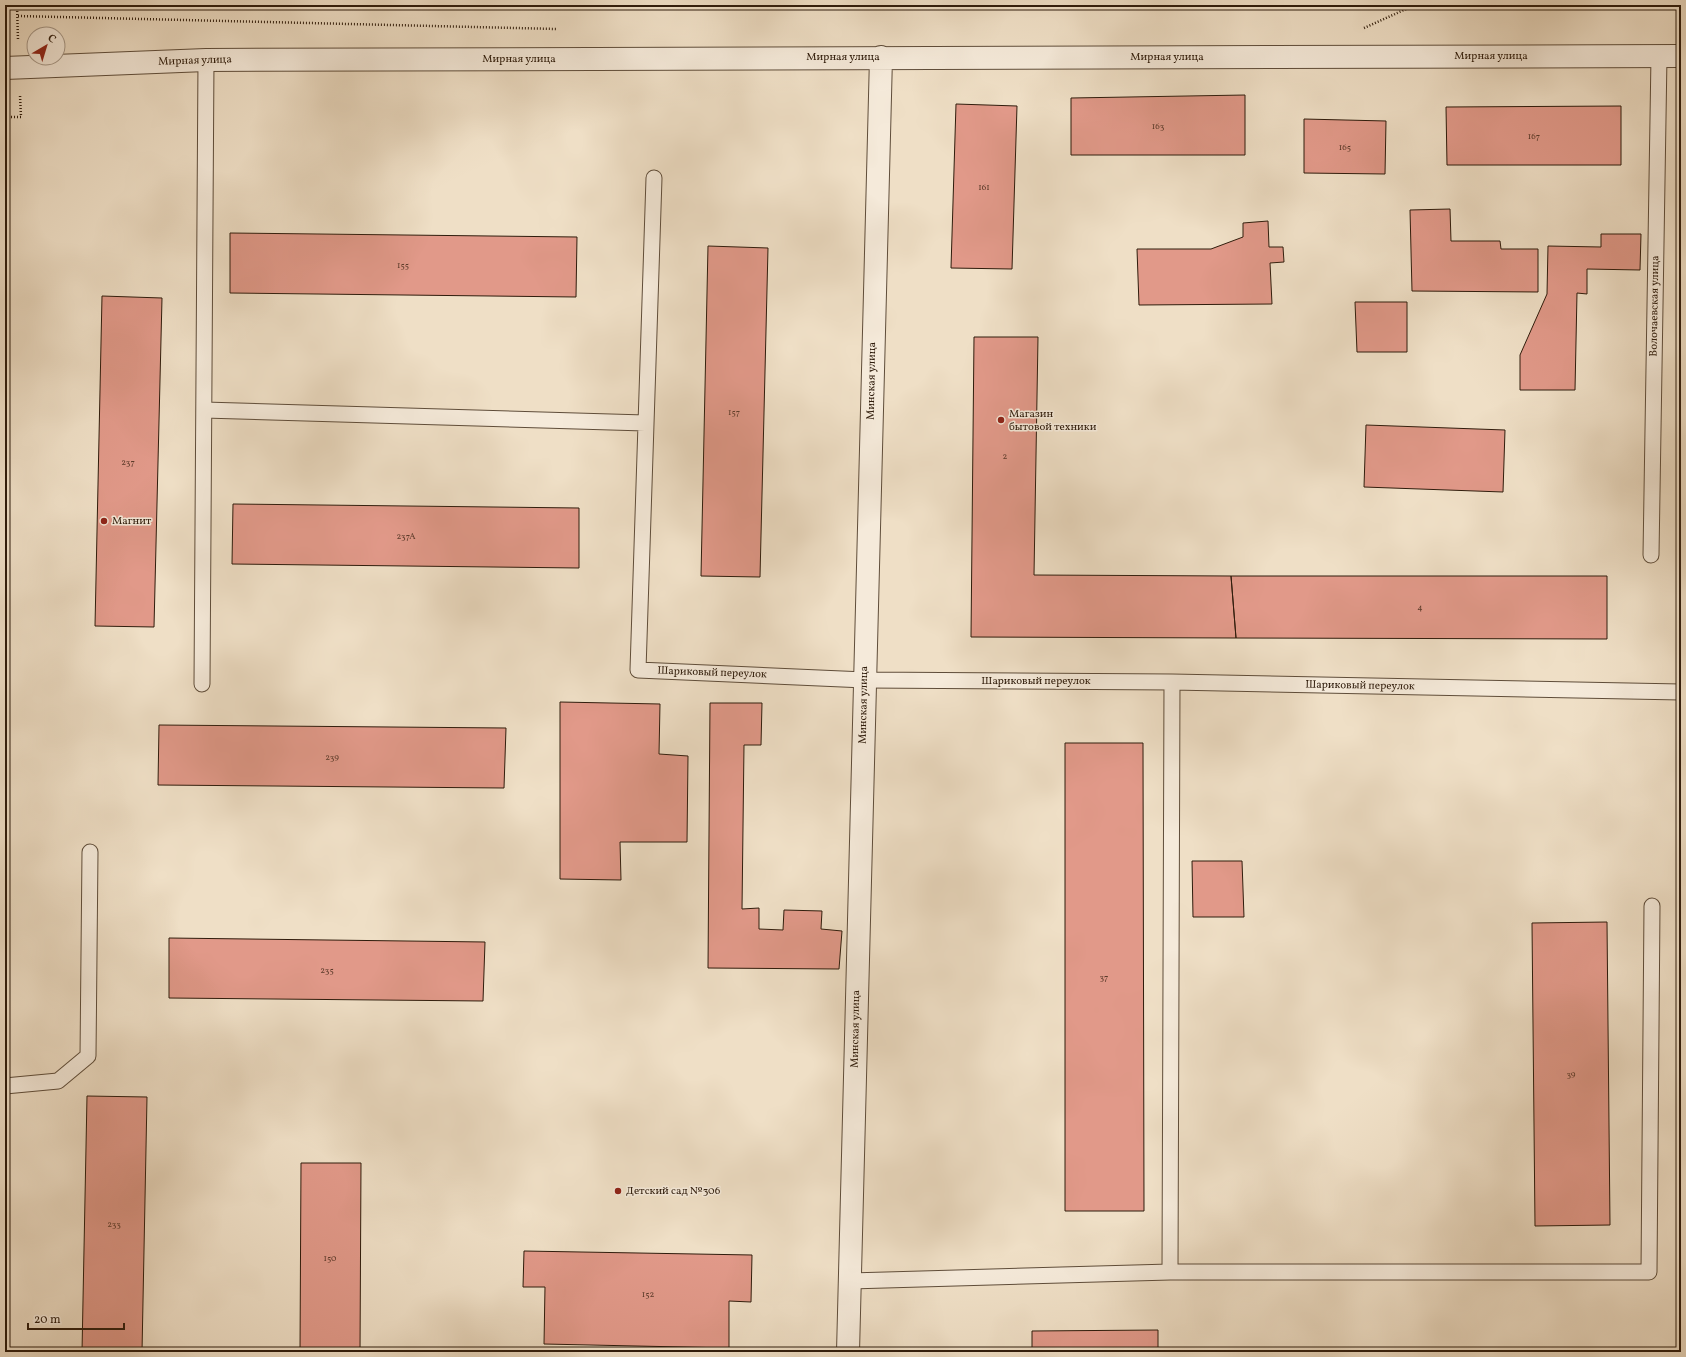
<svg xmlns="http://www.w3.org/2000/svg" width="1686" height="1357" font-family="Vollkorn,serif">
<rect width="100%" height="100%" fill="#efdfc6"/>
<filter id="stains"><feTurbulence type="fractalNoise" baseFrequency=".005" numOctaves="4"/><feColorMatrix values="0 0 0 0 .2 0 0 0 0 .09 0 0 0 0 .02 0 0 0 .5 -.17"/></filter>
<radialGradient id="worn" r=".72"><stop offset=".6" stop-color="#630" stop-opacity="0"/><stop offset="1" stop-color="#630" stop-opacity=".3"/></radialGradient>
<!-- building -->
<path fill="#e19989" stroke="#2f1c0c" d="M 1245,95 L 1245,155 L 1071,155 L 1071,98 Z
M 956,104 L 1017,106 L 1012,269 L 951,268 Z
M 1621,106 L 1621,165 L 1447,165 L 1446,107 Z
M 1304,119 L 1386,121 L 1385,174 L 1304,173 Z
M 1450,209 L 1451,241 L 1500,241 L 1501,249 L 1538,249 L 1538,292 L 1412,291 L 1410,210 Z
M 1268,221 L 1269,247 L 1283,247 L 1284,262 L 1270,263 L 1272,304 L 1139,305 L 1137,249 L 1211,249 L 1243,237 L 1243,223 Z
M 230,233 L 577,237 L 576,297 L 230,293 Z
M 1601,234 L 1641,234 L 1640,270 L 1587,269 L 1587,294 L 1577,293 L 1575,390 L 1520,390 L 1520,355 L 1547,294 L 1548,246 L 1601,247 Z
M 708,246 L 768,248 L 760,577 L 701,576 Z
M 102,296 L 162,298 L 154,627 L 95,626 Z
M 1355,302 L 1407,302 L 1407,352 L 1357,352 Z
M 974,337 L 1038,337 L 1034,575 L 1231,576 L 1236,638 L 971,637 Z
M 1366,425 L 1505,430 L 1503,492 L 1364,487 Z
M 233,504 L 579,508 L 579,568 L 232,564 Z
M 1231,576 L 1607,576 L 1607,639 L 1236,638 Z
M 560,702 L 660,704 L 659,754 L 688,756 L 687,842 L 620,842 L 621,880 L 560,879 Z
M 710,703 L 762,703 L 761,745 L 744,745 L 742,909 L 759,908 L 759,929 L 783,930 L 784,910 L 822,911 L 821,929 L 842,931 L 839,969 L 708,968 Z
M 159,725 L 506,728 L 504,788 L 158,785 Z
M 1065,743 L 1143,743 L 1144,1211 L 1065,1211 Z
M 1192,861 L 1242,861 L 1244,917 L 1193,917 Z
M 1607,922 L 1610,1225 L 1535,1226 L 1532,923 Z
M 169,938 L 485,942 L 483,1001 L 169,998 Z
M 87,1096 L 147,1097 L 142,1352 L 82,1352 Z
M 301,1163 L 361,1163 L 360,1352 L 300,1352 Z
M 524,1251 L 752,1255 L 751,1302 L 729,1301 L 729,1348 L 544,1344 L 545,1287 L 523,1287 Z
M 1158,1330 L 1158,1352 L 1032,1352 L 1032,1331 Z"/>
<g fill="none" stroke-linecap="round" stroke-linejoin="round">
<!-- service casing -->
<g stroke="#5f4d3a" stroke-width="17">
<path id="service" d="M 654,178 L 638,670 L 865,680 L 1172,682 L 1681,692
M 204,410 L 645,423
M 1651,555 L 1659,56
M 202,684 L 206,60
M 5,1086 L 58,1081 L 88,1056 L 90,852
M 1170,1272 L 1172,682
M 850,1281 L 1170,1272 L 1649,1272 L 1652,906"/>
</g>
<!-- minor casing -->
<g stroke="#5f4d3a" stroke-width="24">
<path id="minor" d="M 5,68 L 206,60 L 1681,56
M 848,1352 L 881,57"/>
</g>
<!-- path -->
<path stroke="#2f1c0c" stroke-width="2.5" stroke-dasharray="1 2" stroke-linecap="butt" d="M 17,5 L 18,40
M 18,16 L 557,29
M 1364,28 L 1415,5
M 5,117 L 21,117 L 20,95"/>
<!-- service -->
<use href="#service" stroke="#f5eada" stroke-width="15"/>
<!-- minor -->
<use href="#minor" stroke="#f5eada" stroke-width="22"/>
</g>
<!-- markers -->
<g fill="#8f2418" stroke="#f5eada" stroke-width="1.5">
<circle cx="1001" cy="420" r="4"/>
<circle cx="104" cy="521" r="4"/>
<circle cx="618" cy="1191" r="4"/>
</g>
<g text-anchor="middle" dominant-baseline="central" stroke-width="3" stroke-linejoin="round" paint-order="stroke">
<!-- number labels -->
<g font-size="9" fill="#5c3b2b">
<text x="1158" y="126">163</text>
<text x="1534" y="136">167</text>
<text x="1345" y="147">165</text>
<text x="984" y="187">161</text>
<text x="403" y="265">155</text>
<text x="734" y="412">157</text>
<text x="1005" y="456">2</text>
<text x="128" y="462">237</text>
<text x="406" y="536">237А</text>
<text x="1420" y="607">4</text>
<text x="332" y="757">239</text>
<text x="327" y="970">235</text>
<text x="1104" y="977">37</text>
<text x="1571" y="1074">39</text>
<text x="114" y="1224">233</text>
<text x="330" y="1258">150</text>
<text x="648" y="1294">152</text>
</g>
<!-- street labels -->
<g font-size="11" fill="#2f1c0c" stroke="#f5eada">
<text x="1491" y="56">Мирная улица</text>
<text x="843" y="57">Мирная улица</text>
<text x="1167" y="57">Мирная улица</text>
<text x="519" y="59">Мирная улица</text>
<text transform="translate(195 61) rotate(-2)">Мирная улица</text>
<text transform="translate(1655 306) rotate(-89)">Волочаевская улица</text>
<text transform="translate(872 381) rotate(-89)">Минская улица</text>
<text transform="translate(712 673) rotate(2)">Шариковый переулок</text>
<text x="1036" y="681">Шариковый переулок</text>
<text transform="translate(1360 686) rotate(1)">Шариковый переулок</text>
<text transform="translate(864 705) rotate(-89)">Минская улица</text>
<text transform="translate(856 1029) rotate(-89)">Минская улица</text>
</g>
<!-- poi labels -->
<g font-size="11" fill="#2f1c0c" stroke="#f5eada" text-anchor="start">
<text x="1009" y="414">Магазин<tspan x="1009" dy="13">бытовой техники</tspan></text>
<text x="112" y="521">Магнит</text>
<text x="626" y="1191">Детский сад №306</text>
</g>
</g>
<!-- margin -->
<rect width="1686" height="1357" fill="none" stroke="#efdfc6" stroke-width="20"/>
<rect x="6" y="6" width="1674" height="1345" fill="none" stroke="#2f1c0c" stroke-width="2"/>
<rect x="10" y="10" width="1666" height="1337" fill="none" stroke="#2f1c0c"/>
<!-- north arrow -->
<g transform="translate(46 46) rotate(38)"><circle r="19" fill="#f5eada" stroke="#a69888"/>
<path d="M0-3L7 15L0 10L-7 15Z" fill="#8f2418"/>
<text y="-6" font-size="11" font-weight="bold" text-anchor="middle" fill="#2f1c0c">С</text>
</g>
<!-- scale -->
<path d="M28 1323v6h96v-6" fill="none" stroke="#2f1c0c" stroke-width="2"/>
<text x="34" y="1323" font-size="12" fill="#2f1c0c" stroke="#f5eada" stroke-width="3" paint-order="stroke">20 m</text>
<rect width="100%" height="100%" filter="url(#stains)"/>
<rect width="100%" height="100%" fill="url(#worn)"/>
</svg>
